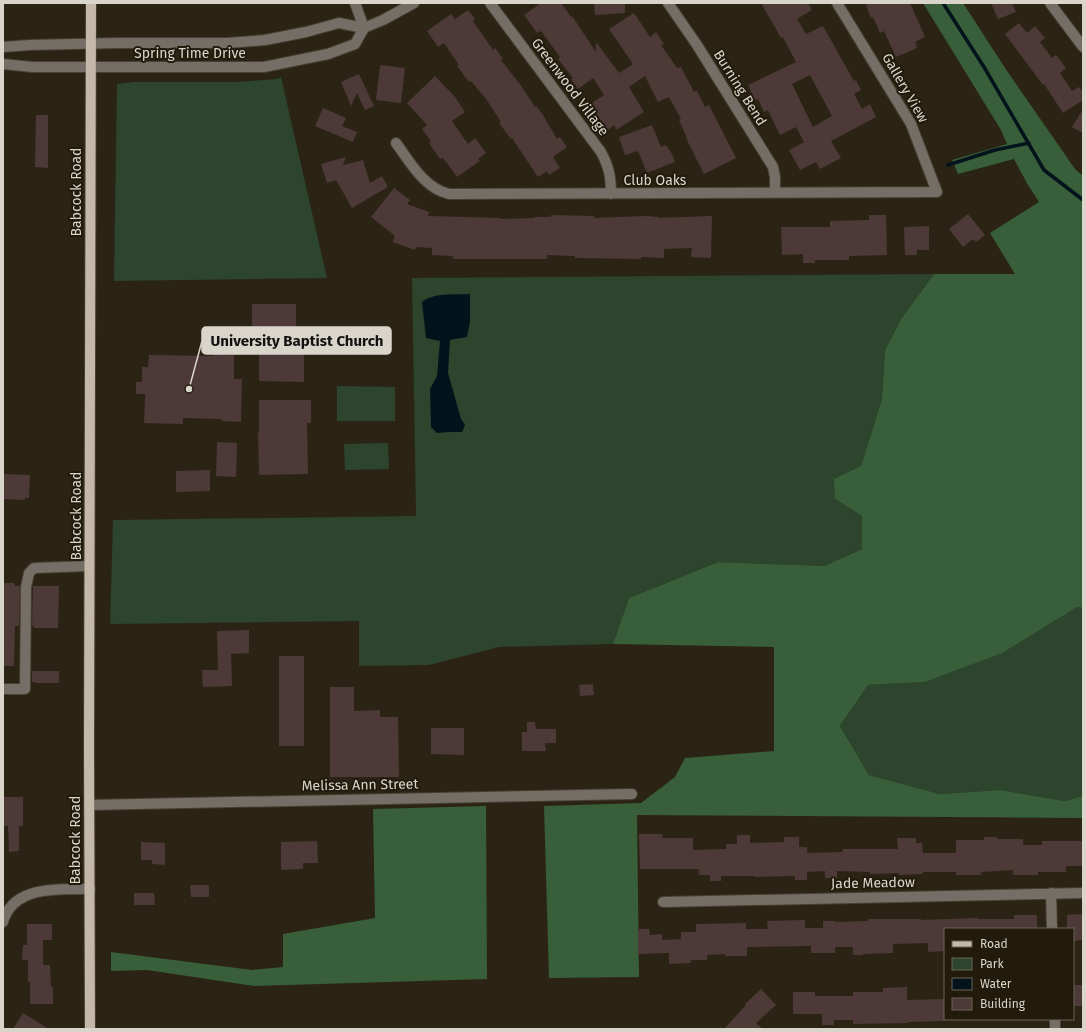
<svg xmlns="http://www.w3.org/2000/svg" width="1086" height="1032" font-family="'Fira Sans',sans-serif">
<rect width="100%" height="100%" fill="#2b2414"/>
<!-- green -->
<path fill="#2d442d" d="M 281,77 L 327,278 L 114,281 L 117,84 L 134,82 L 237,82 L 276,79 Z
M 934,274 L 901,319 L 885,350 L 882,399 L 861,466 L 835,499 L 862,516 L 862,549 L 824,566 L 718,562 L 629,598 L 613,644 L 499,647 L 429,665 L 359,666 L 359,621 L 110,624 L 113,520 L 416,516 L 412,278 Z
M 337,386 L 395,387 L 395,421 L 337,421 Z
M 388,443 L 389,469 L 345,470 L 344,444 Z
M 1077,607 L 1083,608 L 1083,796 L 1065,801 L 1000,790 L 940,794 L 869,775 L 840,726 L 868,685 L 925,682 Z"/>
<!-- forest -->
<path fill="#385f39" d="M 923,3 L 963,3 L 1007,71 L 1075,169 L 1083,176 L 1083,608 L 1077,607 L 1002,653 L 925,682 L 868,685 L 840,726 L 869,775 L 940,794 L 1000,790 L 1065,801 L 1083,796 L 1083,818 L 637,815 L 639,977 L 549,978 L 544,806 L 641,803 L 675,777 L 685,758 L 774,751 L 774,647 L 613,644 L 629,598 L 718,562 L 824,566 L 862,549 L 862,516 L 835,499 L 834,479 L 861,466 L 882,399 L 885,350 L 901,319 L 934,274 L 1015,274 L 990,233 L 1039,202 L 1028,185 L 1014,159 L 958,174 L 952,160 L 1007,144 L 1001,130 Z
M 486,806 L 487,979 L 254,986 L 147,970 L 111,971 L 111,952 L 252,970 L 283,967 L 283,934 L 375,918 L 373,809 Z"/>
<!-- water -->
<path fill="#03131c" d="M 470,294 L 470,322 L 467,337 L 450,340 L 448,373 L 461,419 L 465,425 L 462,432 L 449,432 L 437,433 L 431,427 L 430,389 L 437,376 L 440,341 L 426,338 L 422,302 C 434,292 455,295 470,294 Z"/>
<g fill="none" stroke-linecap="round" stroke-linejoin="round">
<!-- stream -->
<path stroke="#03131c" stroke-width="3.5" d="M 943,3 L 984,67 L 1044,170 L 1083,200
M 948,165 L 995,150 L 1029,143"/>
</g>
<!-- building -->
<path fill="#4d3937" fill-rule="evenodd" d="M 541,3 L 561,3 L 571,17 L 572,16 L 596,52 L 596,42 L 619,73 L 633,64 L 609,29 L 634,13 L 650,37 L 656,32 L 664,44 L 661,45 L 677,68 L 681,67 L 694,92 L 697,91 L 705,107 L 709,105 L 736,158 L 704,174 L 686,138 L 687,138 L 679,120 L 681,119 L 669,97 L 658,102 L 645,76 L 629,87 L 644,112 L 616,130 L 615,125 L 607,130 L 590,104 L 604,95 L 593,78 L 578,89 L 571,79 L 573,78 L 558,59 L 560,57 L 541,31 L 537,33 L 524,15 Z
M 594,3 L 625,3 L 625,13 L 595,15 Z
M 761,3 L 808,3 L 812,10 L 797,19 L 806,34 L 823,26 L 854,81 L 856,80 L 861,90 L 854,94 L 862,109 L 870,104 L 876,117 L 831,141 L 841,158 L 820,169 L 816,162 L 800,170 L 789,150 L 804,142 L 796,127 L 780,135 L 768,110 L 764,112 L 758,99 L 755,100 L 748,85 L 796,62 L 783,37 L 781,38 ZM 810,75 L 832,116 L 813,127 L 792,84 Z
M 871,3 L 910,3 L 925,37 L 915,42 L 917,48 L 896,57 L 884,31 L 880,33 L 873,17 L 871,18 L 866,5 Z
M 991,3 L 1012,3 L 1016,12 L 998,19 Z
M 468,10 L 475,19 L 473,21 L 493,50 L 495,48 L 503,59 L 501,60 L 522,87 L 535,107 L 536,106 L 543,115 L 557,139 L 560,137 L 567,147 L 553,157 L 560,168 L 549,175 L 547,171 L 538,177 L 512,138 L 511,139 L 499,123 L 501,122 L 486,99 L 471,81 L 469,82 L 457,66 L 459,65 L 444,43 L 438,47 L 427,31 L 451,14 L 455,19 Z
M 1019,23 L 1027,33 L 1035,26 L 1045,38 L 1040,42 L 1052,58 L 1056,55 L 1066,68 L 1060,73 L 1072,91 L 1079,87 L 1083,92 L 1083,100 L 1063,113 L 1044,84 L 1043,85 L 1005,34 Z
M 380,65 L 405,68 L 401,103 L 376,100 Z
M 359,74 L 374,106 L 365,110 L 357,93 L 351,106 L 341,82 Z
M 435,76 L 455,97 L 465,112 L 452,121 L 468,144 L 475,138 L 486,153 L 478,159 L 480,161 L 457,177 L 443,158 L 440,159 L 429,143 L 431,141 L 422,129 L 427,125 L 407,103 Z
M 323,108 L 346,118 L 342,126 L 357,132 L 353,142 L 315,126 Z
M 1083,109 L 1083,133 L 1072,127 Z
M 36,115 L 48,115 L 48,168 L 35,167 Z
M 652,125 L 661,147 L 666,145 L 672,154 L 675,162 L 647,173 L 638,151 L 625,155 L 619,137 Z
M 346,157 L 343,165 L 363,160 L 370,183 L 382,176 L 388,187 L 352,208 L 336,180 L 327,183 L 321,164 Z
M 394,188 L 410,200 L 407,204 L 429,212 L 428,216 L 500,218 L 500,219 L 535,218 L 535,217 L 551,217 L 551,215 L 594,216 L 594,218 L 646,216 L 658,217 L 658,218 L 712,216 L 711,258 L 691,257 L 692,248 L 664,249 L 664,258 L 641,257 L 641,259 L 575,258 L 575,256 L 547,255 L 547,259 L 453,259 L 453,256 L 432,255 L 432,248 L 416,247 L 415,250 L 393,242 L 395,236 L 371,217 Z
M 968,214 L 985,235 L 976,242 L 973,239 L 963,247 L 949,229 Z
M 869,215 L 886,215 L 887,255 L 849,256 L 849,260 L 815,260 L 815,263 L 803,263 L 803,254 L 782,255 L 781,227 L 830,227 L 830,221 L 869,220 Z
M 929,226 L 929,250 L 917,250 L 917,255 L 905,255 L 904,227 Z
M 252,304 L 296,304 L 296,337 L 304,337 L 304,382 L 259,381 L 259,337 L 252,337 Z
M 213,350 L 224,351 L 224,355 L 234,355 L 234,379 L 242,379 L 241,422 L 222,421 L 222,419 L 183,418 L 183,424 L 144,423 L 145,394 L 136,394 L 136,382 L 142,382 L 142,367 L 148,367 L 149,355 L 213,356 Z
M 259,400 L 311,400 L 311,423 L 307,423 L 308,474 L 259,475 L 258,432 L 259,432 Z
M 217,442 L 237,443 L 236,477 L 216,476 Z
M 210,470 L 210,491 L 176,492 L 176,471 Z
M 3,474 L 30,475 L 29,498 L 25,498 L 25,500 L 3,499 Z
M 3,583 L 14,583 L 15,586 L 20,586 L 19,626 L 15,626 L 14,666 L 3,666 Z
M 33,586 L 59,586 L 58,628 L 34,628 L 34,626 L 32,626 Z
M 249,630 L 249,653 L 231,654 L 232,686 L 203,687 L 202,670 L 218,670 L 217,631 Z
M 279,656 L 304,656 L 304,746 L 279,746 Z
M 32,671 L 59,671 L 59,683 L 35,683 L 35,682 L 32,682 Z
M 593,684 L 594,695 L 580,696 L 579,685 Z
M 330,687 L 354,687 L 354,711 L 380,710 L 380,717 L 398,717 L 399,777 L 330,777 Z
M 527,722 L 535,722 L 536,729 L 556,729 L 556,743 L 545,743 L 546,751 L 522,751 L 522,732 L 527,732 Z
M 431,728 L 464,728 L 464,755 L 431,754 Z
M 3,797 L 23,797 L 23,826 L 19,826 L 19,851 L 9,852 L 8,826 L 3,826 Z
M 639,834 L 662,834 L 663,838 L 693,838 L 693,850 L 726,849 L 726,844 L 737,844 L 737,835 L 750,835 L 750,843 L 784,842 L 784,837 L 799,837 L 799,847 L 807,847 L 807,853 L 843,852 L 843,849 L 898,849 L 897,838 L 916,838 L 916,843 L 922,843 L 923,853 L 956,853 L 956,840 L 984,840 L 984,837 L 997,837 L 997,839 L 1023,839 L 1023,845 L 1042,845 L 1042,841 L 1083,841 L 1083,866 L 1066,866 L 1066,872 L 1038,872 L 1038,875 L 1013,875 L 1013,870 L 981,872 L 981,875 L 956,875 L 956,872 L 923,872 L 923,874 L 899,875 L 899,873 L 870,874 L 870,872 L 837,871 L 837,878 L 825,878 L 825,871 L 807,872 L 807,880 L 795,880 L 795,876 L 755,877 L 755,876 L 721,876 L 721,881 L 710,881 L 710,875 L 699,875 L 699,869 L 640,869 Z
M 317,841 L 318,863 L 303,863 L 303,869 L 281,870 L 281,842 Z
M 141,842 L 165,843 L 165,865 L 152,864 L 152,860 L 141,860 Z
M 190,885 L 209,885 L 209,897 L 191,897 Z
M 134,893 L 154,893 L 155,905 L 134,905 Z
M 1083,914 L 1083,940 L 1073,941 L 1073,929 L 1067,929 L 1067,915 Z
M 1014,915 L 1037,915 L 1037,929 L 945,929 L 945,951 L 928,952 L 928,943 L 893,944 L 893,953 L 863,954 L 863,955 L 853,955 L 853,947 L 835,947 L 835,953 L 811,953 L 811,946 L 747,947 L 747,956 L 725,956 L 725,954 L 707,955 L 707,960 L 691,960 L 691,963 L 669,964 L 669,953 L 638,954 L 638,929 L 649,929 L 650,935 L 662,934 L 662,940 L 681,939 L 681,932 L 696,932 L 696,924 L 746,923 L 746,929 L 768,929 L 767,921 L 805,920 L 805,928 L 823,928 L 823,921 L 835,921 L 835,922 L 868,921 L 868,919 L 921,919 L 921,920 L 978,918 L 978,919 L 1014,919 Z
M 27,924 L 52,924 L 52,940 L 43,940 L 43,965 L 50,965 L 51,987 L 53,987 L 53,1004 L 30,1004 L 30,982 L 28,982 L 28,960 L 22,960 L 23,945 L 27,945 Z
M 1073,985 L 1083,985 L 1083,1006 L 1073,1006 Z
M 907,987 L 907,1000 L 945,999 L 945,1021 L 908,1022 L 908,1023 L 853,1024 L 853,1020 L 834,1020 L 834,1025 L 822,1025 L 822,1014 L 793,1014 L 793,992 L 815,992 L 815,996 L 853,996 L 853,992 L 883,992 L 883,988 Z
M 761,989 L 776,1005 L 756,1023 L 763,1029 L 724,1029 L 746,1005 L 745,1004 Z
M 23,1013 L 49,1029 L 13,1029 Z"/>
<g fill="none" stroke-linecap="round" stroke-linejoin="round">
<!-- minor casing -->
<g stroke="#474031" stroke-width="12">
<path id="minor" d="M 355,3 L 364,28
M 490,3 L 601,152 C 609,167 611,177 611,194
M 668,3 L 697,45 L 773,167 L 775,177 L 775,193
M 1050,3 L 1083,47
M 3,47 L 30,45 L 118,43 L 228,43 L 265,40 L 306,32 L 339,23 L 364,28 L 383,20 L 414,3
M 3,64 L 32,67 L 264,67 L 328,54 L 355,44 L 364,28
M 396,143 C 410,162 424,188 449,194 L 937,192 L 911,124 L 837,3
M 3,689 L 25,689 L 26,587 L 29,573 L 34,568 L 89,566
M 89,805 L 632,794
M 1051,893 L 1052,929
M 663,902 L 1083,893
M 3,922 C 13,885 60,889 90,889
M 1055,1019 L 1055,1029"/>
</g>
<!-- major casing -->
<g stroke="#474031" stroke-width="12">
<path id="major" d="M 90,1029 L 89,750 L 91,3"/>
</g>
<!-- minor -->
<use href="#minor" stroke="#746e67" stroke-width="10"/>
<!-- major -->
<use href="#major" stroke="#c4b8a9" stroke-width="10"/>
</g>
<g text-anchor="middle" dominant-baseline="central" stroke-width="4" stroke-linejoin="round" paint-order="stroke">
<!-- street labels -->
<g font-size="14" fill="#d9d5cb" stroke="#221b0b">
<text x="190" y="53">Spring Time Drive</text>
<text transform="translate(570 87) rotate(53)">Greenwood Village</text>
<text transform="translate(740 88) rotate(58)">Burning Bend</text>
<text transform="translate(905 88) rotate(60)">Gallery View</text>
<text x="655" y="180">Club Oaks</text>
<text transform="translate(76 192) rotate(-90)">Babcock Road</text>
<text transform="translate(76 516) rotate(-90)">Babcock Road</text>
<text transform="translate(360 785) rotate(-1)">Melissa Ann Street</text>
<text transform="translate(75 840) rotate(-90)">Babcock Road</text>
<text transform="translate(873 883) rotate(-1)">Jade Meadow</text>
</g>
</g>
<!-- callouts -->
<path fill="none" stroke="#d9d5cb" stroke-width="1.5" d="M189 389L202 341"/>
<circle fill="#d9d5cb" stroke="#221b0b" stroke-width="1.5" cx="189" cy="389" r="4"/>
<rect fill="#d9d5cb" stroke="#d9d5cb" stroke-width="1.5" x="202" y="327" width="189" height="27" rx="4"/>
<g font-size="15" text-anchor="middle" font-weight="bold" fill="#111">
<text x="297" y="346">University Baptist Church</text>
</g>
<!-- border -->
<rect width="1086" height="1032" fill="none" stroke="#d9d5cb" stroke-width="8"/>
<!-- legend -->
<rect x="944" y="928" width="130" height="92" fill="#221b0b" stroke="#6b6558"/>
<rect x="952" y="941" width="20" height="6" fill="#c4b8a9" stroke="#6b6558"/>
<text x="980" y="948" font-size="12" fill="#d9d5cb">Road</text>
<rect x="952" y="958" width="20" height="12" fill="#2d442d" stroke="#6b6558"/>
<text x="980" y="968" font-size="12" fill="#d9d5cb">Park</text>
<rect x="952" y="978" width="20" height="12" fill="#03131c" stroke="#6b6558"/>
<text x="980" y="988" font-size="12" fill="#d9d5cb">Water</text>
<rect x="952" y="998" width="20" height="12" fill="#4d3937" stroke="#6b6558"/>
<text x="980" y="1008" font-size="12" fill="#d9d5cb">Building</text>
</svg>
